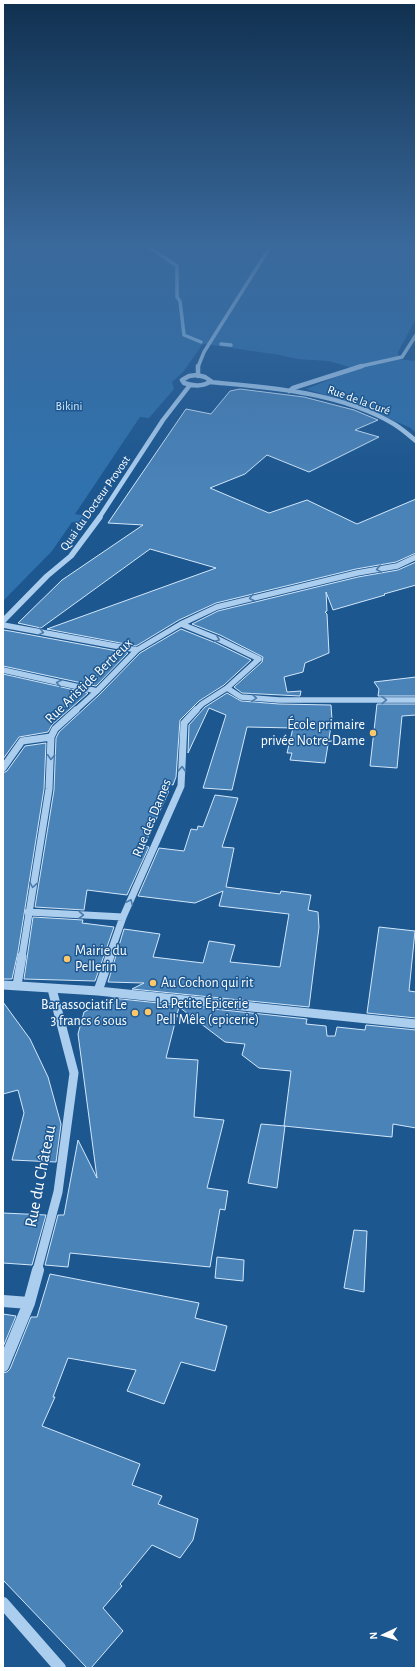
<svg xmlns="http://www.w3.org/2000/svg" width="419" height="1671" font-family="'Alegreya Sans',sans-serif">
<rect width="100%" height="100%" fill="#1d5790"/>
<!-- green -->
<path fill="#3072ad" d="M 3,247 L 416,247 L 416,319 L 398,352 L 399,359 L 416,361 L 416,433 L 411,428 L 356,404 L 306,389 L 356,369 L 329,361 L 297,359 L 280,355 L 205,344 L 202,345 L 183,372 L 172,382 L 174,389 L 149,418 L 140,417 L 75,514 L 87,516 L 83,524 L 72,522 L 52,551 L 3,601 Z"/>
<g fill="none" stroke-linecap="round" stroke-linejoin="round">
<!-- stream -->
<path stroke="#9fcaef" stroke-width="3.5" d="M 149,247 L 177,266 L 177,297 L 180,301 L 184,335 L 201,342
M 221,344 L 231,345"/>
</g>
<!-- building -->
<path fill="#4a83b8" stroke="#d2e7fa" d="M 240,389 L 304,397 L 354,410 L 378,420 L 355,430 L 379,437 L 309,472 L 267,455 L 245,474 L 210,488 L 269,513 L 307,500 L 357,524 L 416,499 L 416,553 L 396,562 L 356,569 L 216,603 L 179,620 L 136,646 L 47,629 L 216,568 L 150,549 L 41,628 L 18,623 L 62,580 L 143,525 L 108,523 L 186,409 L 211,414 L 230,391 Z
M 416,562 L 416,585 L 384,594 L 385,595 L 333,610 L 326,592 L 327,611 L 325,612 L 327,614 L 329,653 L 305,663 L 303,672 L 284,677 L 287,692 L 301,691 L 300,696 L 242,693 L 234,687 L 262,662 L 263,657 L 220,635 L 192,624 L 218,611 L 358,577 L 398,570 Z
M 181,629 L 216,643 L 251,660 L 224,685 L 199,701 L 180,720 L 176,777 L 173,785 L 169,784 L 168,793 L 144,846 L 149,847 L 127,895 L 87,890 L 84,910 L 35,907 L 54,790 L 56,738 L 59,732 L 100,694 L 140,653 Z
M 3,630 L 10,631 L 128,653 L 96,686 L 3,666 Z
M 3,674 L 88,693 L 52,725 L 48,732 L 19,737 L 3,759 Z
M 416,677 L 416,696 L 378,696 L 379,689 L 374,682 Z
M 227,693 L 241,701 L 279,704 L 331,705 L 332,720 L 325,763 L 290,760 L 292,753 L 287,753 L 293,728 L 247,727 L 232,790 L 203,788 L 226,715 L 209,708 L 188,753 L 189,725 L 205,707 Z
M 377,704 L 416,704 L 416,715 L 402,716 L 397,768 L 370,766 Z
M 46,743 L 44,789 L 18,952 L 12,979 L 3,979 L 3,773 L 7,771 L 25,746 Z
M 215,795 L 238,798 L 222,847 L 234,848 L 226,887 L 280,894 L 281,891 L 311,895 L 308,910 L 318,912 L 319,927 L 309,1007 L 132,989 L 144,983 L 108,982 L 124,929 L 160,934 L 153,957 L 203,963 L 209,941 L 235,945 L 230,962 L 280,967 L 289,914 L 219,906 L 223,891 L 195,903 L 138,896 L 159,848 L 184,851 L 191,829 L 197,830 L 198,826 L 203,827 Z
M 33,917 L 83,920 L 82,923 L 114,927 L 95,981 L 24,979 Z
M 379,927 L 415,931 L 409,991 L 416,992 L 416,1018 L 367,1013 Z
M 112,998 L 307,1019 L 306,1024 L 326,1026 L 327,1036 L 335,1036 L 337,1027 L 365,1030 L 366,1025 L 416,1030 L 416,1128 L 393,1124 L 392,1137 L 284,1126 L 291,1071 L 259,1068 L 242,1055 L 245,1044 L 225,1042 L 179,1007 L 166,1058 L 198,1060 L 194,1117 L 224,1120 L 207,1188 L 228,1191 L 225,1210 L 220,1209 L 210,1267 L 70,1253 L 68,1267 L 45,1265 L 58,1215 L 64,1215 L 78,1140 L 97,1178 L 78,1034 L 84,1012 Z
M 3,1002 L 30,1039 L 48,1077 L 61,1124 L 56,1162 L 12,1160 L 24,1113 L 18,1090 L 3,1094 Z
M 261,1124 L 285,1126 L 277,1188 L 248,1183 Z
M 3,1213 L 46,1215 L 32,1265 L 3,1263 Z
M 354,1230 L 367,1231 L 364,1292 L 344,1288 Z
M 217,1257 L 244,1260 L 243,1281 L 215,1278 Z
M 50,1274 L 199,1303 L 195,1318 L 227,1326 L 215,1371 L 181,1362 L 164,1404 L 127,1391 L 136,1370 L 68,1358 L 53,1397 L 55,1397 L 42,1426 L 140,1464 L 132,1485 L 162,1496 L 158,1504 L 198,1519 L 193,1540 L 180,1558 L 152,1545 L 120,1584 L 122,1586 L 103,1608 L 123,1631 L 91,1668 L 87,1668 L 3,1580 L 3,1373 L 7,1372 L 10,1369 L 31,1317 L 37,1317 Z
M 3,1314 L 16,1316 L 3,1347 Z"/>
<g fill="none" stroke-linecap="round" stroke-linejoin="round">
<!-- minor-far5 -->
<path stroke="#acceee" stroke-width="3.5" d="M 198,367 L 204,352 L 270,247
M 357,367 L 402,357 L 416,335"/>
<!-- minor-far4 -->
<path stroke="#acceee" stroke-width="4.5" d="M 198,366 L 198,376
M 197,375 L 205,377 L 211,381 C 203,387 193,386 184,383 L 182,380 L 189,376 Z
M 210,382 C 272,388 339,392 394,424 C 402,429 409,435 416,441
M 289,391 L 293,388 L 362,366
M 99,518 L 163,420 L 190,385"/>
<!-- minor-far3 -->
<path stroke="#acceee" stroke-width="5.5" d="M 3,621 L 47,576 L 71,556 L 100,517
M 181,624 L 218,639 L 259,659 L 227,688
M 3,625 L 137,650
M 3,670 L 97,691
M 75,711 L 97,691 L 137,650 L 181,624 L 217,607 L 357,573 L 397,566 L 416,557
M 195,711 L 202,704 L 227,688 L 241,697 L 279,700 L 416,700"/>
<!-- minor-far2 -->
<path stroke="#acceee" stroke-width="7" d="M 3,768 L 22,741 L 51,737
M 28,912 L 123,917
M 22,957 L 49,789 L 51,737 L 55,729 L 76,710
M 109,957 L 123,917 L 181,786 L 184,723 L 196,710"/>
<!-- minor-far1 -->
<path stroke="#acceee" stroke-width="9" d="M 3,985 L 98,991 L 416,1024
M 17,985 L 22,956
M 98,991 L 110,956
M 37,1271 L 58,1192 L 74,1073 L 52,989"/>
<!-- minor -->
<path stroke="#acceee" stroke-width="12" d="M 3,1301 L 29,1303
M 3,1366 L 29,1303 L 38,1270
M 3,1603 L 60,1668"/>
</g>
<!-- one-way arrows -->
<defs><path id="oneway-chevron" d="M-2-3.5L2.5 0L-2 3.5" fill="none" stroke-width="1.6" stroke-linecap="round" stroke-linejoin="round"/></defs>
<g stroke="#487bac">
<use href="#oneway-chevron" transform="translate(379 569) rotate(170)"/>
<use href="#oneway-chevron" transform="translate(252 598) rotate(166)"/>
<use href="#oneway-chevron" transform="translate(41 632) rotate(11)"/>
<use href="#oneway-chevron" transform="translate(217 639) rotate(22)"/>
<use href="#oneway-chevron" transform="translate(59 683) rotate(-167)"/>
<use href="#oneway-chevron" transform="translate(254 698) rotate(4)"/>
<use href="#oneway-chevron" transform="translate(384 700) rotate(-1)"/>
<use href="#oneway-chevron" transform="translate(51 757) rotate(94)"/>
<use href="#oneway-chevron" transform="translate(182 769) rotate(-87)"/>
<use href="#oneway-chevron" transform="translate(33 885) rotate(99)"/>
<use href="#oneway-chevron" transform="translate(130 902) rotate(-66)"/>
<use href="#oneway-chevron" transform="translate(81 915) rotate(3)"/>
</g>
<!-- sky -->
<linearGradient id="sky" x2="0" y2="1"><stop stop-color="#10304f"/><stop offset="0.51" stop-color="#3a699c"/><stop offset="1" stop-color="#3a699c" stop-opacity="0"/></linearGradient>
<rect width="419" height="481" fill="url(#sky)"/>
<!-- markers -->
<g fill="#fdc86a" stroke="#1d5790" stroke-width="1.5">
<circle cx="373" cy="733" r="4"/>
<circle cx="67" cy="959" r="4"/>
<circle cx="153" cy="983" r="4"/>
<circle cx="148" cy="1012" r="4"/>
<circle cx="135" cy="1013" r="4"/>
</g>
<g text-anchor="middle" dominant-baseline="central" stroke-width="3" stroke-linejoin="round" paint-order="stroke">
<!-- far-street labels -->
<g font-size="12" fill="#fff" stroke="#1d5790">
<text transform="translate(359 400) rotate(20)">Rue de la Curé</text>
<text transform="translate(95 503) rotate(-55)">Quai du Docteur Provost</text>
</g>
<!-- far-park labels -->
<g font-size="12" fill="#d2e7fa" stroke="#1d5790">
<text x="69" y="406">Bikini</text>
</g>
<!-- street labels -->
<g font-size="14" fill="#fff" stroke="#1d5790">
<text transform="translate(89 681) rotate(-44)">Rue Aristide Bertreux</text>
<text transform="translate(152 818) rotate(-68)">Rue des Dames</text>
</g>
<!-- poi labels -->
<g font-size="14" fill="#fff" stroke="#1d5790" text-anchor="start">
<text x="365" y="725" text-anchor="end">École primaire<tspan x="365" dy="16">privée Notre-Dame</tspan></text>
<text x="75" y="951">Mairie du<tspan x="75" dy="16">Pellerin</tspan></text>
<text x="161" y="983">Au Cochon qui rit</text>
<text x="156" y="1004">La Petite Épicerie<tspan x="156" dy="16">Pell'Mêle (epicerie)</tspan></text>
<text x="127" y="1005" text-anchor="end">Bar associatif Le<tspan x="127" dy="16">3 francs 6 sous</tspan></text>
</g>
<!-- near-street labels -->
<g font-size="17" fill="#fff" stroke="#1d5790">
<text transform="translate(40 1176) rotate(-79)">Rue du Château</text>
</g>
</g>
<!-- border -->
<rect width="419" height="1671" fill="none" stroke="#ffffff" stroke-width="8"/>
<!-- north arrow -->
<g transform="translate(383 1635) rotate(266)" stroke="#1d5790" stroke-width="3" paint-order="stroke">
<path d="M0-3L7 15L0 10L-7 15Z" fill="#ffffff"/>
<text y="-6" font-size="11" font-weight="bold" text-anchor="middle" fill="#ffffff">N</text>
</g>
</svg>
